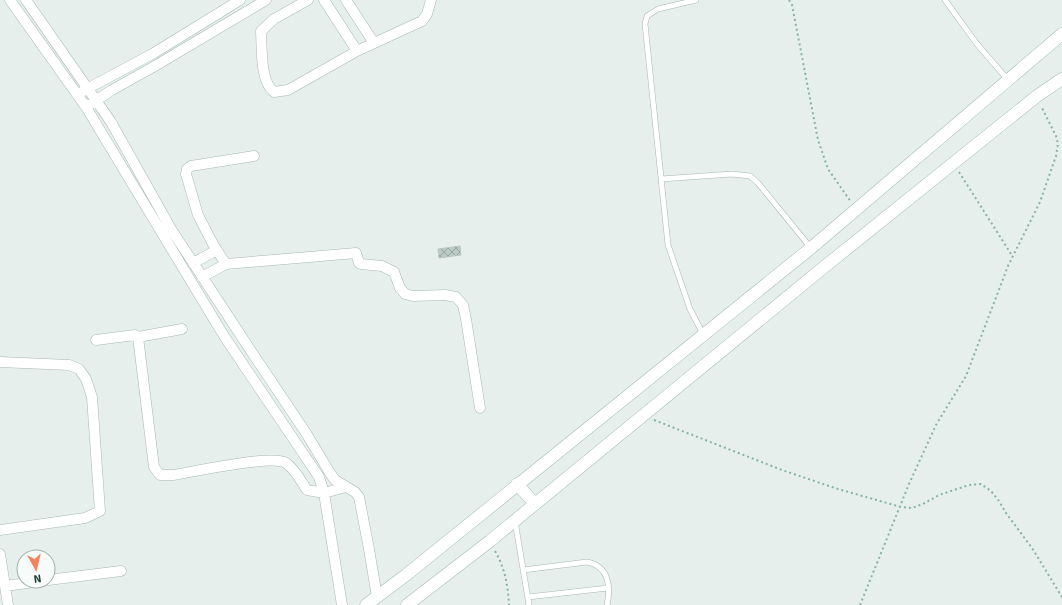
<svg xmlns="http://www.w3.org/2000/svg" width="1062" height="605" font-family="Signika,sans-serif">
<defs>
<pattern id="building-cross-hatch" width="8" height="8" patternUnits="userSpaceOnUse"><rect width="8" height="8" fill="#bbcac4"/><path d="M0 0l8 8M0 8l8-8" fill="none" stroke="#98a6a0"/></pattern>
</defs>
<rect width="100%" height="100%" fill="#e6efeb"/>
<!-- building -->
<path fill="url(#building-cross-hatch)" stroke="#b8c9c2" d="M 460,246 L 461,255 L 439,258 L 438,249 Z"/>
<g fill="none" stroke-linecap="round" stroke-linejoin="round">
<!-- lane casing -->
<g stroke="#a8b8b2" stroke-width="6">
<path id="lane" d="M 696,0 L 658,9 L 647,16 L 645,24 L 668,245 L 690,309 L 703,334
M 945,0 L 977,44 L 1008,80
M 661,179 L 732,174 L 750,176 L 758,183 L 811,248
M 515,521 L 529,605
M 523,570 L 587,562 C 609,566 611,587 607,605
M 528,597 L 608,588"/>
</g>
<!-- street casing -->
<g stroke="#a8b8b2" stroke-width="11">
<path id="street" d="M 10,0 L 86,107 L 112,90 L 155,66 L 266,0
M 26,0 L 111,122 L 171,229 L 251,351 L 306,433 L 330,473 L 335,480 L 355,492 L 359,497 L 369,549 L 377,597
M 308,0 L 274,19 L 261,31 C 262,47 260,82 274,92 L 288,90 L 357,51 L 422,21 L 427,14 L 431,0
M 324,0 L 357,51
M 346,0 L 374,43
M 83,91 L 154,53 L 240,0
M 86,107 L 224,336 L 319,477 L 324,493 L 342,605
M 193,263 L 217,250
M 226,264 L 214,246 L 198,215 L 186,174 L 187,169 L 191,166 L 254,156
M 202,277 L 226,264 L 356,253 L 359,263 L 361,264 L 382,266 L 394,272 L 400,288 L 405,294 L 413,296 L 445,295 L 456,297 L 463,305 L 466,319 L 480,408
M 138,337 L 182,329
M 96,340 L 135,335 L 138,337 L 154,467 L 160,475 L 173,475 C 193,472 272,454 286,463 C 295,469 301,481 307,490 L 324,493 L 346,487
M 0,362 L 69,365 L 79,369 L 86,379 L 92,397 L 100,511 L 85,518 L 0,530
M 0,554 L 8,605
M 48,580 L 121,571
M 5,586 L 42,581"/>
</g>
<!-- secondary casing -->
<g stroke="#a4bbb3" stroke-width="13">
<path id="secondary" d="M 517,484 L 535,504
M 366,605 L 406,575 L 811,248 L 1062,34
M 407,605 L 490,541 L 829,263 L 1037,96 L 1062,79"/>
</g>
<!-- path -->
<path stroke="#86b3a5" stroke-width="2" stroke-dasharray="2 3" stroke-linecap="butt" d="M 789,0 L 792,5 L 818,140 L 828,169 L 851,202
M 959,172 L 1013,257
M 654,420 L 782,470 L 838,489 L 901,507 L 912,508 L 923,504 L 939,495 L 969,485 L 981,484 L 991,491 L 999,501 L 1006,513 L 1032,548 L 1062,597
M 495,551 C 505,568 508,586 509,605
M 860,605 L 909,484 L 936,425 L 966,376 L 1008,266 L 1040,202 L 1056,156 L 1058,144 L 1056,136 L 1041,106"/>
<!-- lane -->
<use href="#lane" stroke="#fff" stroke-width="5"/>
<!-- street -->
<use href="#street" stroke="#fff" stroke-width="10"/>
<!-- secondary -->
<use href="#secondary" stroke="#fff" stroke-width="12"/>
</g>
<!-- north arrow -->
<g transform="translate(36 569) rotate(172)"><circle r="19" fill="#f7fbf9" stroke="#a3b1ad"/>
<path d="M0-3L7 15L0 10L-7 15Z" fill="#f4845f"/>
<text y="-6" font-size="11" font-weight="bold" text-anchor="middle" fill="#24423a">N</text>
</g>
</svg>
